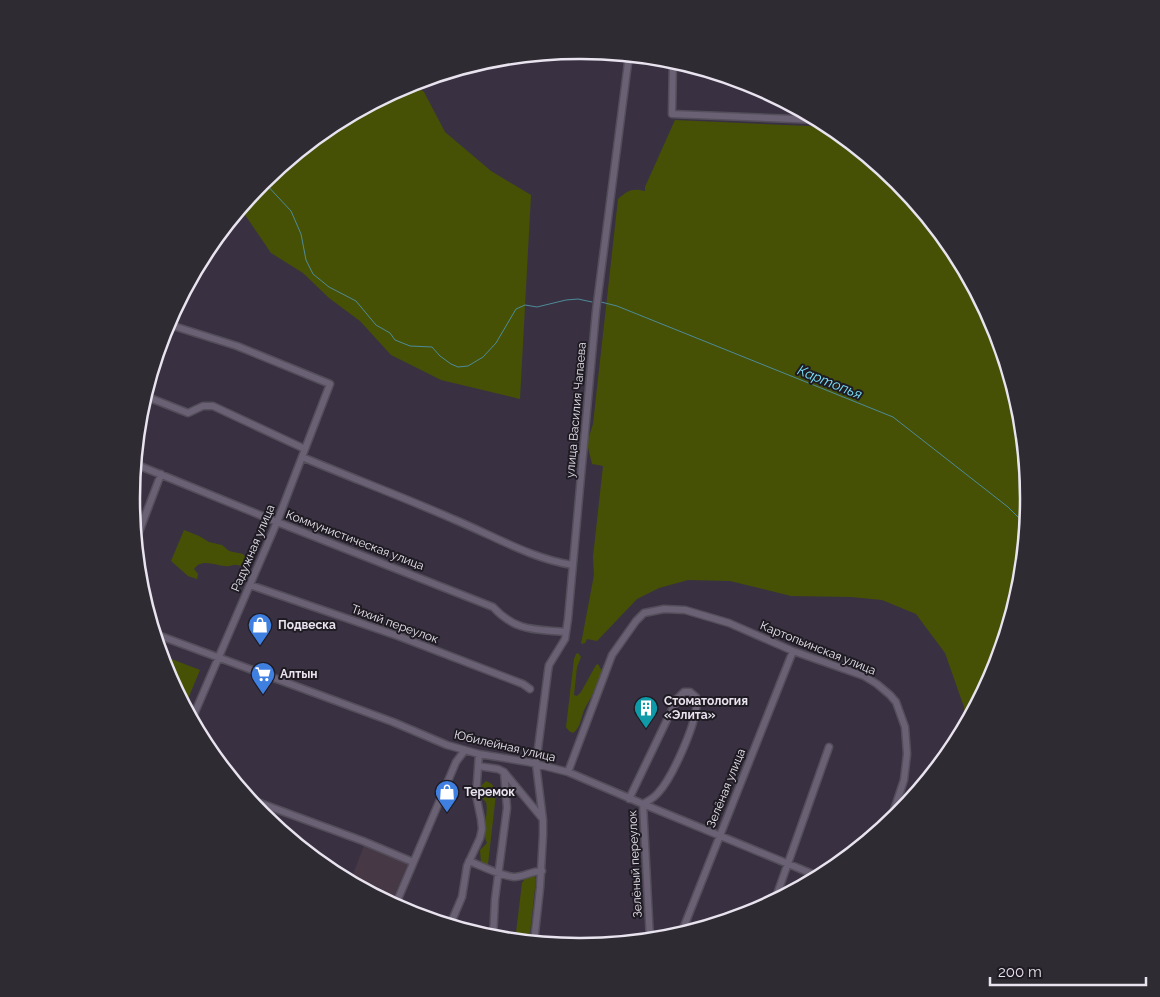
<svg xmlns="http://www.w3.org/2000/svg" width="1160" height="997" font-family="Raleway,sans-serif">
<rect width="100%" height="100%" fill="#393142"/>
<!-- industrial -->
<path fill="#463845" d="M 364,846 L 408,863 L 391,904 L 350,882 Z"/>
<!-- green -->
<path fill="#465106" d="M 413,83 L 424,92 L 445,132 L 491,171 L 531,195 L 520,399 L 441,380 L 391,355 L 360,321 L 329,298 L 303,273 L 271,253 L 241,209 L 263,181 L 331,125 Z
M 675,120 L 831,127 L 897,182 L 953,250 L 992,322 L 991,344 L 1000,344 L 1020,411 L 1028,499 L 1020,586 L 994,670 L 965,726 L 964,707 L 945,653 L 916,614 L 882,600 L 851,597 L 791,596 L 730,581 L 688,580 L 659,588 L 637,599 L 597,641 L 587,639 L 585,643 L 581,644 L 594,575 L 593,557 L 603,466 L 592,464 L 587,443 L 593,424 L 618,199 C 628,190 632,188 645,191 L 645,187 Z
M 184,530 L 199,536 L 209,542 L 222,545 L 229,551 L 243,554 L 248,560 L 249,565 C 244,568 243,566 237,565 C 233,564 230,567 225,566 C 215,565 201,558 194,569 L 198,574 L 197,579 L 188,576 L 171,561 Z
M 578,653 L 581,657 L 577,667 L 574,695 L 577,696 L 581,692 L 596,665 L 598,664 L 602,671 C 598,685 592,696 585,708 C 581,716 581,728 573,733 L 569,731 L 566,727 L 574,659 L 576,654 Z
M 161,655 L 200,670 L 185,706 L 166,670 Z
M 486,781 L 492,784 L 496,794 L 488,864 L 486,865 L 481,862 L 480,850 L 487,843 C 481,831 489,815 486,802 C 480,797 480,793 481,786 Z
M 534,874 L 536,879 L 529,942 L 515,941 L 522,883 L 526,877 Z"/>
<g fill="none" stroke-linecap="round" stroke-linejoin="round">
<!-- stream -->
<path stroke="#4e8b99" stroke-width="1" d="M 263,181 L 291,211 L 301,234 L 306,260 L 313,274 L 329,287 L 356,301 L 376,325 L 390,333 L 395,340 L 410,346 L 432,347 L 440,356 L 451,364 L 458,367 L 468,366 L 483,357 L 496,343 L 516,309 L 525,305 L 537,307 L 566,300 L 578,299 L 592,302
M 601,302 L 617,306 L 893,417 L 1008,507 L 1026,525"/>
<!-- minor casing -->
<g stroke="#544e5b" stroke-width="9">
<path id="minor" d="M 673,60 L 672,114 L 819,120
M 167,324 L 237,346 L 330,384 L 277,522 L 192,719
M 995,328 L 994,336 L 997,336
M 145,396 L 188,413 L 203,406 L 213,406 L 305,449
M 302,457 C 352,478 403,497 453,519 C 492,535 532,559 573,565
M 135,464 L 277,522 L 493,607 C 516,632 535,629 566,632
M 136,540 L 161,474
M 250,585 L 398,636 L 523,684 L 530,689
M 155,634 L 393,722 L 447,745 L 479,754 L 528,762 L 568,772 L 643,804 L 820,877
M 478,766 L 498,769 L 504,772 L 542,818
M 568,772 L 612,655 L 636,621 L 644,613 L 664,609 L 685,610 L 729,623 L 793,651 L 864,676 L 877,684 L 890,695 L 896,702 L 905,727 L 907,754 L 904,780 L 890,822
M 249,799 L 363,841 L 413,862
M 629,799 L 677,699 L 684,692 L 690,692 L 696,697 C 701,716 672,778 658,793 C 654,798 648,801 643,804 L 650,940
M 469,861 C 481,866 501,876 514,877 C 524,877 531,871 542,871
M 775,900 L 829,747
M 395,906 L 456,762 L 465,750
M 450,925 L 462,897 L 467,866 L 480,838 L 482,829 L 481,819 L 476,795 L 479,754
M 681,934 L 793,651
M 493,938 L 495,899 L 507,808 L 504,772
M 534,942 L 540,888 L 543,835 L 543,820 L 536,764 L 548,671 L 549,665 L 565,639 L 568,619 L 596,311 L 629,55"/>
</g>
<!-- minor -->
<use href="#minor" stroke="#6a6174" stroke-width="6"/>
</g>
<!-- icons -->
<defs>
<g id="shop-pin" transform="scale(1.25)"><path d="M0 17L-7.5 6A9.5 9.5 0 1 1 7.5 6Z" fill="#3f7fe0" stroke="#1f1b23"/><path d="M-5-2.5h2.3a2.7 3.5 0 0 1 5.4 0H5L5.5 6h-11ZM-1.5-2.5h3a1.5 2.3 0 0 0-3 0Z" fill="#fff"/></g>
<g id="supermarket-pin" transform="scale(1.25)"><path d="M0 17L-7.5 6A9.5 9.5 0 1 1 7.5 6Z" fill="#3f7fe0" stroke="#1f1b23"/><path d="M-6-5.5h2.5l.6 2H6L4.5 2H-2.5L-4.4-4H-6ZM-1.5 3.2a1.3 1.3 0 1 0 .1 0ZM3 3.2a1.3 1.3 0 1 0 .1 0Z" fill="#fff"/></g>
<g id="building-pin" transform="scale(1.25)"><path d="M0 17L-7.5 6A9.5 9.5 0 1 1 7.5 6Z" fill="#0f9aa8" stroke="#1f1b23"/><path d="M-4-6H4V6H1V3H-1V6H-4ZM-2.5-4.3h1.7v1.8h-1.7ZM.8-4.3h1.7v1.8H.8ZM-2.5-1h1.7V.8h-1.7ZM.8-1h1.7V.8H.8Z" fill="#fff"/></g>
</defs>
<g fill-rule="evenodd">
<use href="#shop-pin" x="260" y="625"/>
<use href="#supermarket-pin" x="263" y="674"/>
<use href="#building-pin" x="646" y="708"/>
<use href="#shop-pin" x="447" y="792"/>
</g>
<g text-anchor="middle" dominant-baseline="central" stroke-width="4" stroke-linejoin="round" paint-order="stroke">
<!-- street labels -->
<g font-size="12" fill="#e8e3ee" stroke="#1f1b23">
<text transform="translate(576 410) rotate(-85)">улица Василия Чапаева</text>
<text transform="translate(355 540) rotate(21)">Коммунистическая улица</text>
<text transform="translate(253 548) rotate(-67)">Радужная улица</text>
<text transform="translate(395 624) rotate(20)">Тихий переулок</text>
<text transform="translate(818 648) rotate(22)">Картопьинская улица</text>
<text transform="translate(505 746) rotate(13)">Юбилейная улица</text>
<text transform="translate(726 788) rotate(-68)">Зелёная улица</text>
<text transform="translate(635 864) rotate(-93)">Зелёный переулок</text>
</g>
<!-- poi labels -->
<g font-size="12" font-weight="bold" fill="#e8e3ee" stroke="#1f1b23" text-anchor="start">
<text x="278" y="625">Подвеска</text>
<text x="280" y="674">Алтын</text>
<text x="664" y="701">Стоматология<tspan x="664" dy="14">«Элита»</tspan></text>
<text x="464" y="792">Теремок</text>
</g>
<!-- water labels -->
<g font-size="14" font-style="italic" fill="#7be4fb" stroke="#1f1b23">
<text transform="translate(830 382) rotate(22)">Картопья</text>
</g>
</g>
<!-- crop -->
<path d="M0 0H1160V997H0ZM579 59H581A439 439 0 0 1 1020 498V499A439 439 0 0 1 581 938H579A439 439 0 0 1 140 499V498A439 439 0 0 1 579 59Z" fill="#2f2b33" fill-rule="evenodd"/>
<path fill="none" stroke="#e8e3ee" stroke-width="2.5" d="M579 59H581A439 439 0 0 1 1020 498V499A439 439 0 0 1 581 938H579A439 439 0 0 1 140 499V498A439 439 0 0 1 579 59Z"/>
<!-- scale -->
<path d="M990 977v8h156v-8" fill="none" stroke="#e8e3ee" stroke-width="2.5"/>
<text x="998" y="977" font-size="15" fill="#e8e3ee" stroke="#1f1b23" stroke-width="4" paint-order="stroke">200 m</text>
</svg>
